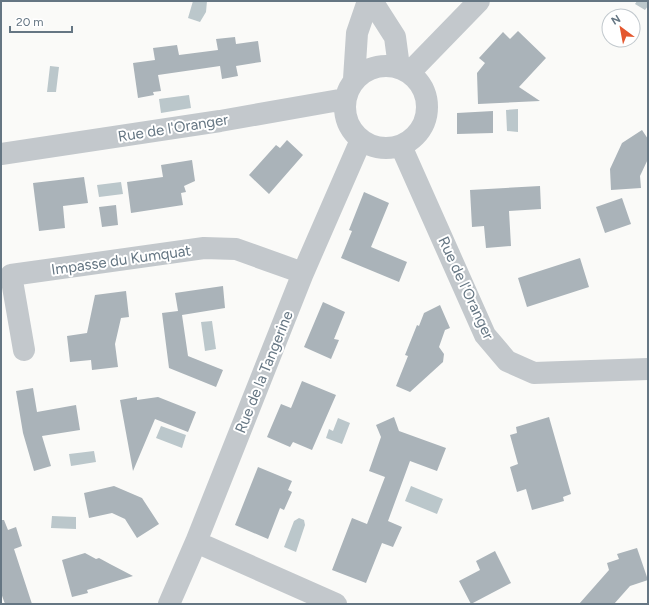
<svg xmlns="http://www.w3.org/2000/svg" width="649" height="605" font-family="Figtree,sans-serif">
<rect width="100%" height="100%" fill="#fafaf8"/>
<!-- water -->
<path fill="#bbc7cb" d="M 193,1 L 207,1 L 206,12 L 200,22 L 188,18 Z
M 637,1 L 648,1 L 648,6 L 645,10 L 635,4 Z
M 50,66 L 59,67 L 56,92 L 47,92 Z
M 189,95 L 191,108 L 161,113 L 159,99 Z
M 518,109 L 518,132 L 507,131 L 506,110 Z
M 121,182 L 123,194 L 99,197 L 97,185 Z
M 212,321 L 216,349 L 205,351 L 201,322 Z
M 338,418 L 350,423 L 342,444 L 326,438 L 329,429 L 333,431 Z
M 161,426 L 186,435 L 182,448 L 156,438 Z
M 94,451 L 96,462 L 71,466 L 69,454 Z
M 411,486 L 443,499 L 437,514 L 405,501 Z
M 52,516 L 76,517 L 76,529 L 51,528 Z
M 299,518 L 304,520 L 305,525 L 296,552 L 284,547 L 294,521 Z"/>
<!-- building -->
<path fill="#aab3b9" d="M 518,31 L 546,58 L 519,87 L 540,101 L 478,104 L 477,73 L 485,63 L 479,58 L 503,32 L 510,39 Z
M 235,37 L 236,44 L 258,41 L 261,62 L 236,66 L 238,76 L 222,79 L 220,66 L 158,75 L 161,91 L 153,92 L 154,95 L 138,98 L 133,63 L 155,60 L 153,48 L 177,45 L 179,55 L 218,50 L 216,39 Z
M 493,111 L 493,133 L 457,134 L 457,113 Z
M 642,130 L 648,139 L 648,159 L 640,176 L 641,188 L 611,190 L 610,169 L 622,143 Z
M 287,140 L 303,155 L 269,194 L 249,175 L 276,145 L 280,148 Z
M 192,160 L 195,181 L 184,186 L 186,192 L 181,193 L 183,205 L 131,213 L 127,182 L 163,177 L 161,165 Z
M 84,177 L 88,203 L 63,206 L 65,228 L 39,231 L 33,183 Z
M 540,186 L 541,209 L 509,211 L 511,246 L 486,248 L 484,226 L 472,227 L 470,190 Z
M 364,192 L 389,203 L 371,247 L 407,262 L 399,282 L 341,258 L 352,231 L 349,230 Z
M 622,198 L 631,224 L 605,233 L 596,207 Z
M 116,205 L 118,225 L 102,227 L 99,207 Z
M 580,258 L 589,287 L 527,307 L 518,278 Z
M 223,286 L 225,308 L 182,315 L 188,356 L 223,370 L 216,387 L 169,368 L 162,313 L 178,311 L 175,293 Z
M 126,291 L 129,317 L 121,318 L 115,344 L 118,367 L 92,370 L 91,360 L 70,362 L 67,336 L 87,333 L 95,295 Z
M 323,302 L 345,312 L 334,339 L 339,340 L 331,359 L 304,347 Z
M 440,305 L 450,328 L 445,330 L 439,347 L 444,354 L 443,362 L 410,392 L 396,386 L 408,356 L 405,355 L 417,325 L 419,326 L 424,313 Z
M 302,381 L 336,395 L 312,450 L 293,442 L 290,447 L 267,437 L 281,404 L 291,408 Z
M 33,388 L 37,412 L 76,405 L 80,430 L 42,436 L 51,466 L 34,471 L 23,433 L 16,391 Z
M 137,397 L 137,400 L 158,397 L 196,412 L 188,432 L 155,419 L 133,471 L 120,400 Z
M 394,417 L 399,431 L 446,448 L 437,471 L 410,461 L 388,521 L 402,527 L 393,547 L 382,543 L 366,583 L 332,570 L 352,518 L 367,524 L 385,477 L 369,471 L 381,437 L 376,425 Z
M 549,417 L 571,494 L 563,497 L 564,501 L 532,510 L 526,489 L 517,492 L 510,467 L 518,464 L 510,435 L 517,433 L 516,427 Z
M 258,467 L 292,481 L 288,490 L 292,492 L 284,510 L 280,508 L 268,539 L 235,525 Z
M 114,486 L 142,498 L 159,524 L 137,538 L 125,519 L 112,513 L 89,518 L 84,493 Z
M 1,520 L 4,520 L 8,530 L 16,527 L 22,546 L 14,549 L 32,604 L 5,604 L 1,593 Z
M 637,548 L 648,580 L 630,586 L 614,604 L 579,604 L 609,570 L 607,563 L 619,559 L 617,554 Z
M 495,551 L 511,583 L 471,604 L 459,581 L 480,570 L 476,561 Z
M 85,553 L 96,559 L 99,558 L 110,564 L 133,576 L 87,590 L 88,593 L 72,597 L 62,560 Z"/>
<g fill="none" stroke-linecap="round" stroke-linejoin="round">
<!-- street -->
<path stroke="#c3c8cc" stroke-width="22" d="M 372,1 L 395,37 L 399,67
M345 107a41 41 0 1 1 82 0a41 41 0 1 1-82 0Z
M 410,72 L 479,1
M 354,79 L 357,33 L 368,1
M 401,146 L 485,335 L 507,361 L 534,373 L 648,369
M 1,154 L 220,121 L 345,99
M 24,350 L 11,275 L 204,248 L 236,249 L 303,273
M 196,542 L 336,604
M 169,604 L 196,542 L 303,273 L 361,140"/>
</g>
<g text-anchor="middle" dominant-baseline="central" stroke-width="4" stroke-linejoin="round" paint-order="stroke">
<!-- street labels -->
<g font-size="15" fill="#657683" stroke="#fff">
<text transform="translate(173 128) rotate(-9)">Rue de l'Oranger</text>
<text transform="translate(121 260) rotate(-8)">Impasse du Kumquat</text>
<text transform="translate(466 288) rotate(65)">Rue de l'Oranger</text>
<text transform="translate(264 372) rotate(-68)">Rue de la Tangerine</text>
</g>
</g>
<!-- border -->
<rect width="649" height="605" fill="none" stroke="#657683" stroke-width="4"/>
<!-- north arrow -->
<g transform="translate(621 28) rotate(328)"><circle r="19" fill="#ffffff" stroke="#c1c8cd"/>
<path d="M0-3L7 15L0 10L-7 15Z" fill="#e4572e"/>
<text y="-6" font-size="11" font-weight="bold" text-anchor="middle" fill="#657683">N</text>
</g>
<!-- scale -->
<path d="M10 26v6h62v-6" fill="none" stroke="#657683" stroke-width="2"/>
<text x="16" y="26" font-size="12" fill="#657683" stroke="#ffffff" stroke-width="3" paint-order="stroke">20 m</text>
</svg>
